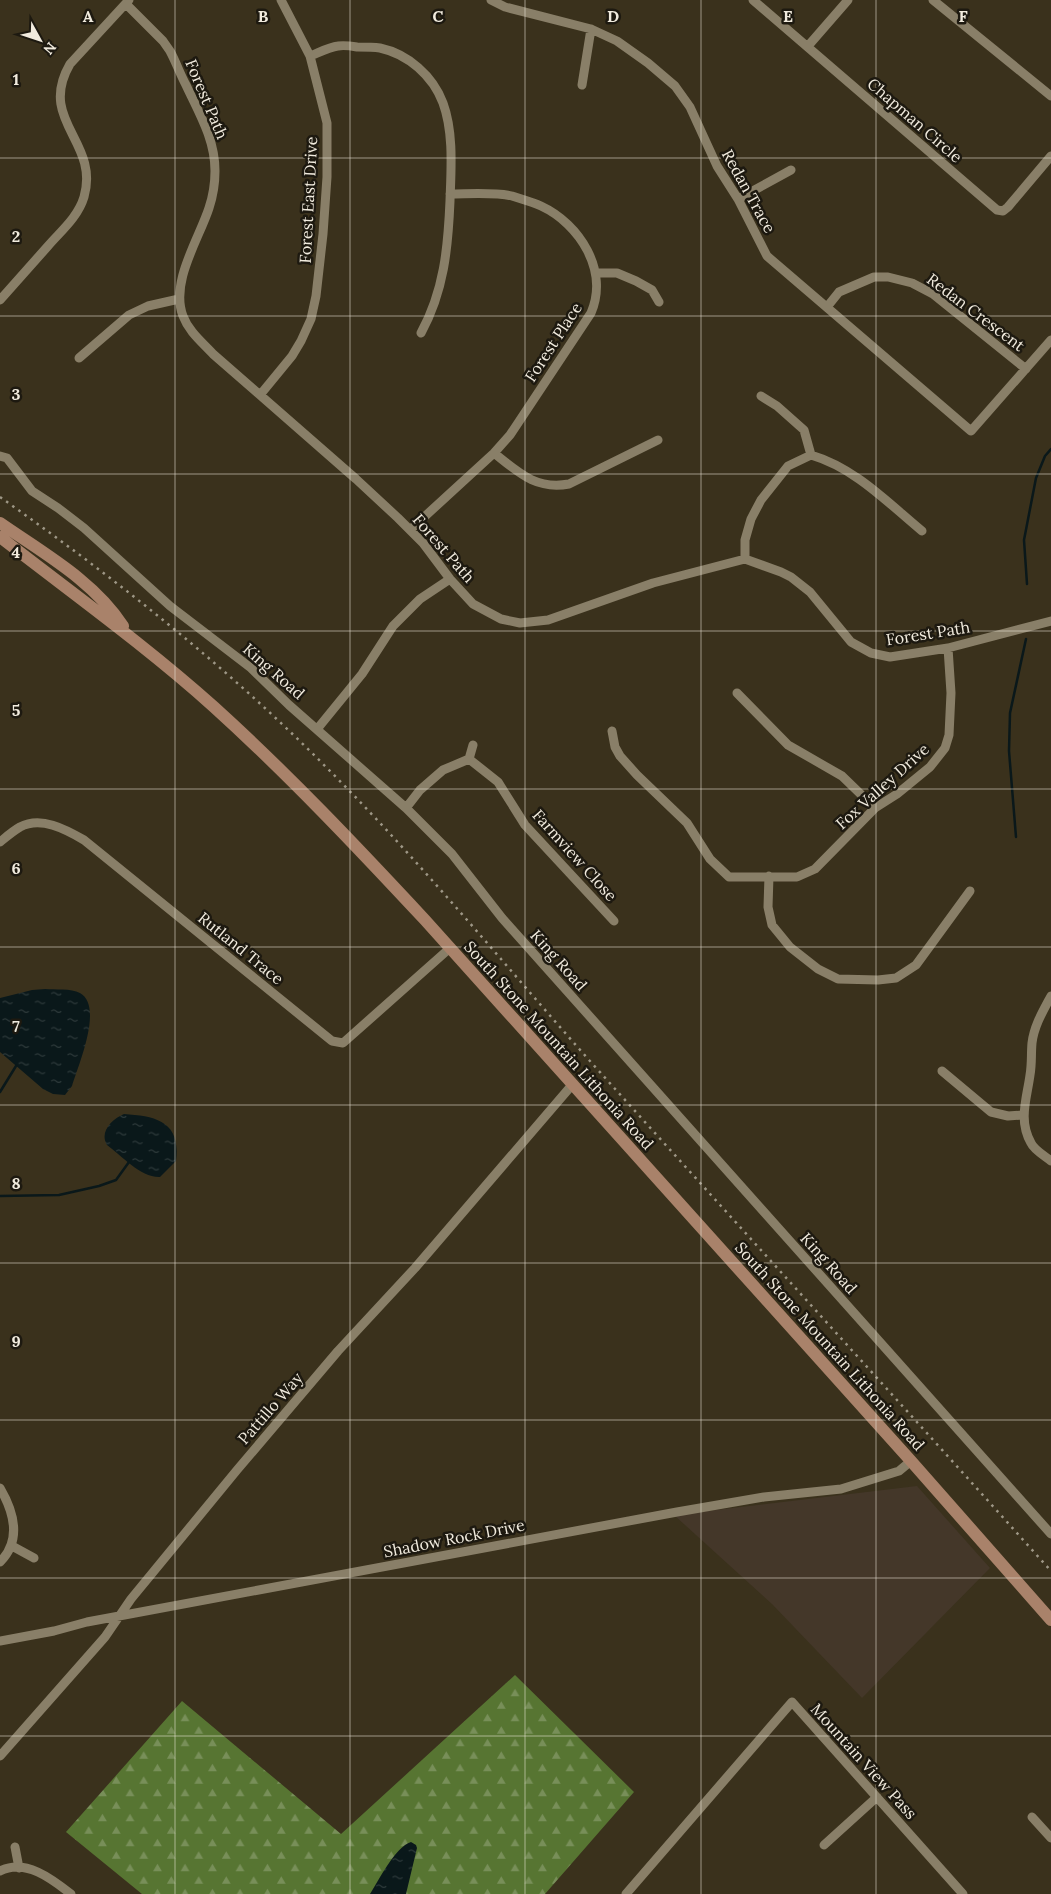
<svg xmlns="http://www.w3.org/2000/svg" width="1051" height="1894" font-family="Lora,serif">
<defs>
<pattern id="forest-firs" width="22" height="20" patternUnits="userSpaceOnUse" patternTransform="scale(1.25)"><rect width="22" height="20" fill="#577532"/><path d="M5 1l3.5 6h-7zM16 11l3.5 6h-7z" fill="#788f59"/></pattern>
<pattern id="water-ripples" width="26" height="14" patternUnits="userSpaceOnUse" patternTransform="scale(1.25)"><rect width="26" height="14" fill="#0a181a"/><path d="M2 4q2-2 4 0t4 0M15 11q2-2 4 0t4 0" fill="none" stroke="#2e3a3b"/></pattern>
</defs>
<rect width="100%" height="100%" fill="#3a311c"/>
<!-- commercial -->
<path fill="#443729" d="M 917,1486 L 990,1568 L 862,1698 L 772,1604 L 674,1515 Z"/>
<!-- forest -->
<path fill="url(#forest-firs)" d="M 515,1675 L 634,1792 L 545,1894 L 142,1894 L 66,1832 L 182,1701 L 341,1834 Z"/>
<!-- water -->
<path fill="url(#water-ripples)" d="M 45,989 C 55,990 71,988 80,993 C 104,1006 78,1066 72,1086 L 65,1095 L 53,1094 L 43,1089 L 0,1052 L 0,998 L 32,990 Z
M 124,1114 C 157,1116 181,1122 176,1161 L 160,1177 C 141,1178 122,1156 107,1145 C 99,1132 112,1119 124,1114 Z
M 411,1842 L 416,1845 L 417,1848 L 406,1894 L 370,1894 C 379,1880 395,1847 411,1842 Z"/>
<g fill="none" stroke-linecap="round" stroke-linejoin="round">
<!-- stream -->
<path stroke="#0a181a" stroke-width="2.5" d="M 1027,584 L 1024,540 L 1036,478 L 1045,456 L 1051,449
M 1016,837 L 1009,751 L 1010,713 L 1026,639
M 0,1092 L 16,1066
M 0,1196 L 59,1195 L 99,1186 L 116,1180 L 129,1162"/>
<!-- street -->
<path stroke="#897f68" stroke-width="9" d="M 491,0 L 505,7 L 591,29 L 617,41 L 648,63 L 675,86 L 690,107 L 717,166 L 738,199 L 767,256 L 971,431 L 1051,340
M 753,0 L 997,210 L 1003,211 L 1008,207 L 1051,156
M 933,0 L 1051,96
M 126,4 L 163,41 L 170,51 C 176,62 180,74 186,85 C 199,113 215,139 215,171 C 215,183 213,196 209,208 C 199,239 170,282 183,316 C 189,332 202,342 213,354 L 356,479 L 398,518 L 423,543 L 450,579 L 473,604 L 501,619 L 520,623 L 548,620 L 653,583 L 745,559 L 781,572 L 791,577 L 810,592 L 851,642 L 871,653 L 890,657 L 948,648 L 1051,621
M 808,46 L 848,0
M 310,56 C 318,53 329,47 338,46 C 344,45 351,46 357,47 C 365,47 373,47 380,48 C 408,54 433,76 443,103 C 454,133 451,170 450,201 C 448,248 444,291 421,333
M 582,85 L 591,29
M 738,199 L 791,170
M 596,273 L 617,273 L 636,281 L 652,290 L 659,302
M 0,300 C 16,282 32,264 48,246 C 61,231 78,217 84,197 C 100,141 37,121 70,64 L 129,0
M 827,307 L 839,292 L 874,277 L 888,277 L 912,283 L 933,294 L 1026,369
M 79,358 L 129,315 L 148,306 L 179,299
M 260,395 L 292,356 L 301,341 L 311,319 L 316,296 L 323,234 L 327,177 L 327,123 L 310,56 L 281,0
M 761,396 L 777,406 L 804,430 L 811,455
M 494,453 C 519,473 536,490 569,484 L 658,440
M 0,456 L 7,458 L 32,491 L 58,508 L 84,528 L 170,606 L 251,668 L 289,705 L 406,808 L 452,854 L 502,918 L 1051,1534
M 410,530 L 494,453 L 510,435 L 591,313 C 609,271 580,224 541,206 C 532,202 521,199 512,196 C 496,192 468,194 450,194
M 745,559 L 745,540 L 751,519 L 761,500 L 788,466 L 811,455 C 855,468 887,502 922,531
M 737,693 L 788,745 L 842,776 L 875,808
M 318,728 L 362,674 L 393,626 L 420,599 L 450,579
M 612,731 L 615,747 L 620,756 L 637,775 L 687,823 L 710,859 L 729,877 L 797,877 L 815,869 L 875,808 L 897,794 L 930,767 L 945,748 L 949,735 L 951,693 L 948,648
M 469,759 L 498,782 L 525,825 L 614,921
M 469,759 L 473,745
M 406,808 L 420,790 L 443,770 L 469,759
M 0,842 C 6,837 13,831 20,827 C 41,816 65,829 84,840 L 332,1041 L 343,1043 L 450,948
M 769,876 L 768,907 L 772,925 L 790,947 L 818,969 L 838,979 L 878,980 L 896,978 L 916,965 L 970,891
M 1051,996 C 1043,1011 1034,1026 1032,1043 C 1031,1054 1032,1064 1030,1075 C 1027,1098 1018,1120 1031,1143 C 1034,1150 1045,1156 1051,1161
M 942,1071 L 991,1112 L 1008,1116 L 1023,1115
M 0,1488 C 14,1512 22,1540 0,1562
M 12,1546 L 34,1558
M 0,1641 L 54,1631 L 87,1622 L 677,1512 L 764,1497 L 841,1489 L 899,1471 L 911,1461
M 0,1756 L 105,1637 L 131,1599 L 237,1470 L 338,1351 L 415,1268 L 572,1085
M 1032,1817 L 1051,1838
M 824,1845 L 877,1797
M 15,1847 L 19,1868
M 0,1871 C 25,1858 52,1879 71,1894
M 626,1894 L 792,1702 L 963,1894"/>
<!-- secondary -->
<path stroke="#a9826a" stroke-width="12" d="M 0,523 C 43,553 94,581 123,626
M 0,537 C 72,593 146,646 214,707 C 288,774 357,847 425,920 L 911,1461 L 1051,1620"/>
<!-- rail -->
<path stroke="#9e9786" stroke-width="2.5" stroke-dasharray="2.5 5" stroke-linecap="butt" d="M 0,497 C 116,579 226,666 326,767 C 419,860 502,962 589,1060 C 743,1231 898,1400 1051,1571"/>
</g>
<!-- grid -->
<path fill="none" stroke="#f1ebde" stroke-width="1" stroke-opacity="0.55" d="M 175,0 L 175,1894M 350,0 L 350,1894M 525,0 L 525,1894M 701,0 L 701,1894M 876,0 L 876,1894M 0,158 L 1051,158M 0,316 L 1051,316M 0,474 L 1051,474M 0,631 L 1051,631M 0,789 L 1051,789M 0,947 L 1051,947M 0,1105 L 1051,1105M 0,1263 L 1051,1263M 0,1420 L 1051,1420M 0,1578 L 1051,1578M 0,1736 L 1051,1736"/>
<g text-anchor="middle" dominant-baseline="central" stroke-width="5" stroke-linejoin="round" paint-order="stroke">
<!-- street labels -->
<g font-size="16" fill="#f1ebde" stroke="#1d1910">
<text transform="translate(207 99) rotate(67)">Forest Path</text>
<text transform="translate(915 120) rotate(41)">Chapman Circle</text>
<text transform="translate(749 191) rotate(61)">Redan Trace</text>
<text transform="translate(308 200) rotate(-87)">Forest East Drive</text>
<text transform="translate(976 312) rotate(37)">Redan Crescent</text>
<text transform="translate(553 342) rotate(-57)">Forest Place</text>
<text transform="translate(444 548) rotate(49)">Forest Path</text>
<text transform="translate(928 633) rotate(-9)">Forest Path</text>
<text transform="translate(274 671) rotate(41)">King Road</text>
<text transform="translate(882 786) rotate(-42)">Fox Valley Drive</text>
<text transform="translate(575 855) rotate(48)">Farmview Close</text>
<text transform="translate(241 948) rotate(39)">Rutland Trace</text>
<text transform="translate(559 960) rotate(48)">King Road</text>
<text transform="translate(559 1045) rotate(48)">South Stone Mountain Lithonia Road</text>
<text transform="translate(829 1263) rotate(48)">King Road</text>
<text transform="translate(830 1346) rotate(48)">South Stone Mountain Lithonia Road</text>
<text transform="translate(270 1408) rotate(-49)">Pattillo Way</text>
<text transform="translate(454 1538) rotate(-11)">Shadow Rock Drive</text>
<text transform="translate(864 1761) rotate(48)">Mountain View Pass</text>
</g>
</g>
<g font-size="16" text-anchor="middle" font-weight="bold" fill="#f1ebde" stroke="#1d1910" stroke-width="5" stroke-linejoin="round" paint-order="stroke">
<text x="88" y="22">A</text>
<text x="263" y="22">B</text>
<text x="438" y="22">C</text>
<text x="613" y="22">D</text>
<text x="788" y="22">E</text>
<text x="963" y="22">F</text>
<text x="16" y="85">1</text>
<text x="16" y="242">2</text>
<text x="16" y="400">3</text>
<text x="16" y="558">4</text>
<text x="16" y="716">5</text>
<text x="16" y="874">6</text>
<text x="16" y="1032">7</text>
<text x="16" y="1189">8</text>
<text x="16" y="1347">9</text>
</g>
<!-- north arrow -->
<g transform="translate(40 40) rotate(130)" stroke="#1d1910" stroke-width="4" paint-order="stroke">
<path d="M0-4L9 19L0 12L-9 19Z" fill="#f1ebde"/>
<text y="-8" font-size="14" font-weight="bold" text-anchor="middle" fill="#f1ebde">N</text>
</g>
</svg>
